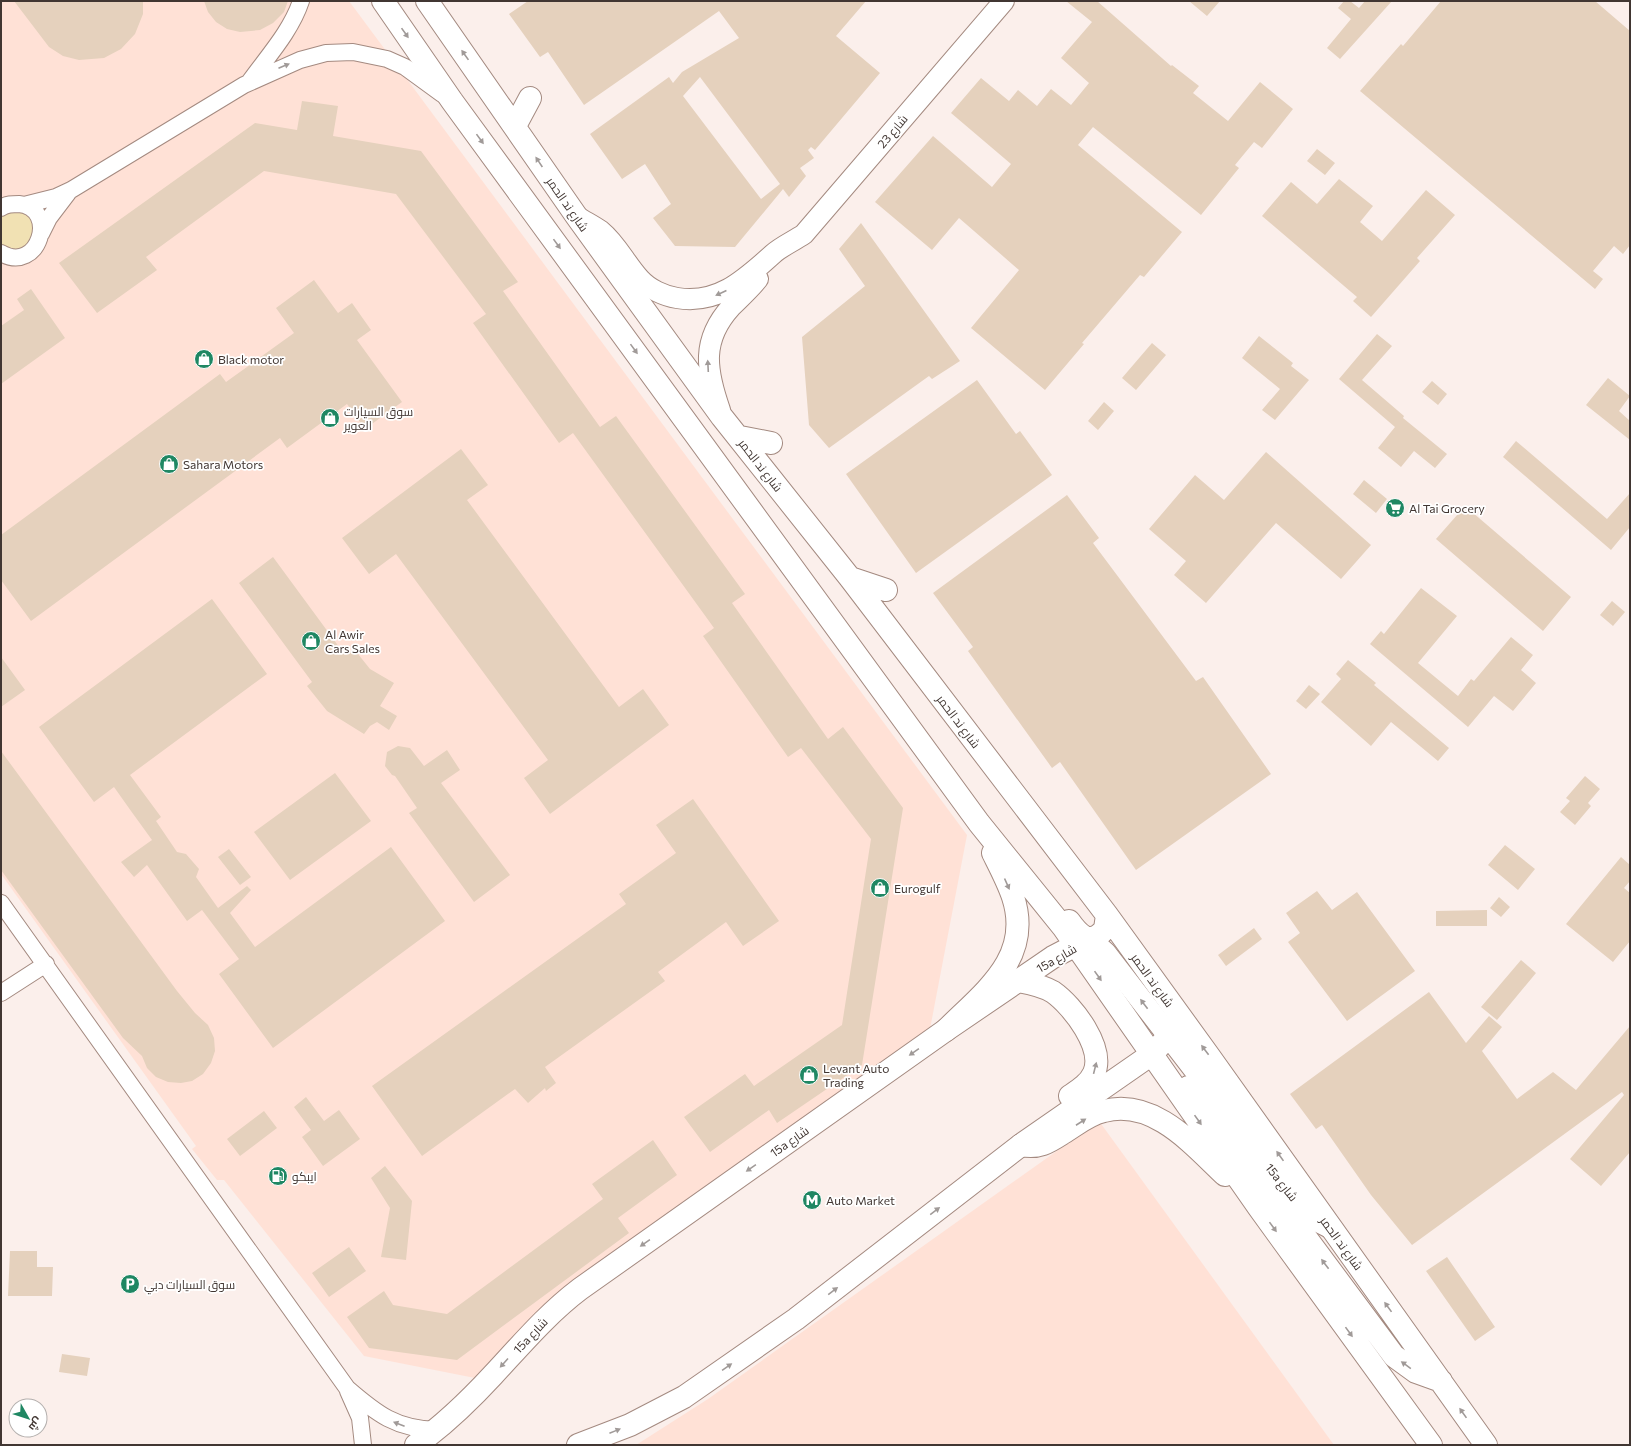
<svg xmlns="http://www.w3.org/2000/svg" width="1631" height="1446" font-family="Commissioner,Cairo,sans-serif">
<rect width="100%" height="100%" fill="#fbefeb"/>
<!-- built -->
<path fill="#ffe1d6" d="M 1,1 L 349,1 L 967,835 L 926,1050 L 475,1378 L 364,1356 L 224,1180 L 217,1180 L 192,1149 L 196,1146 L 1,874 Z
M 1099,1121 L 1334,1445 L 636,1445 L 708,1399 Z"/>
<!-- green -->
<path fill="#f1e1b3" d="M 18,207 L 36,221 L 27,250 L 1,248 L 1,212 Z"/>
<!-- building -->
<path fill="#e5d1bd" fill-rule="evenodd" d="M 14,1 L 143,1 L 143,14 L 135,34 L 121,49 L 104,58 L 79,60 L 63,56 L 49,47 Z
M 204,1 L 288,1 L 284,12 L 273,23 L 260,30 L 240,32 L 227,29 L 216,22 L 208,12 Z
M 528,1 L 866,1 L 836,36 L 880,73 L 815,150 L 811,147 L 808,150 L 814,158 L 800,168 L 806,176 L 789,197 L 783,189 L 735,247 L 675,246 L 653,218 L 671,204 L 645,164 L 622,179 L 590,134 L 669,77 L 673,83 L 682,72 L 739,38 L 719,11 L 584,105 L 548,52 L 540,57 L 509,14 ZM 700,77 L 780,184 L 761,199 L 683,96 Z
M 1066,1 L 1097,1 L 1171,66 L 1172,65 L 1199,86 L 1193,93 L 1228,121 L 1260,82 L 1293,109 L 1262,148 L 1254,142 L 1235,165 L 1239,168 L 1201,215 L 1093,127 L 1078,145 L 1182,232 L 1144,277 L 1140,275 L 1082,343 L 1084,344 L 1045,390 L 971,328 L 1019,270 L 959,218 L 932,250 L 875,202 L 933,136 L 992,187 L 1011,164 L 951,113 L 981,78 L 1009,101 L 1018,90 L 1037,106 L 1051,89 L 1071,105 L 1089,83 L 1061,58 L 1092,22 Z
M 1189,1 L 1220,1 L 1207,16 Z
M 1344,1 L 1350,1 L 1359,8 L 1365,1 L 1392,1 L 1340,59 L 1327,48 L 1351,19 L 1338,8 Z
M 1441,1 L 1595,1 L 1630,31 L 1630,245 L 1623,254 L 1614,246 L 1593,271 L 1603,279 L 1595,289 L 1360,91 L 1401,44 L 1403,46 Z
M 302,101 L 338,106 L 333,136 L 421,151 L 518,282 L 503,291 L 600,427 L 616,416 L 745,594 L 732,603 L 828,739 L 843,727 L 903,808 L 862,1065 L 777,1123 L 769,1110 L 710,1152 L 684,1117 L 745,1074 L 754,1086 L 842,1025 L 871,839 L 801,748 L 788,757 L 703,636 L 714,628 L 573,433 L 559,443 L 473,323 L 486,314 L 396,194 L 264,171 L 146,257 L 157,270 L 97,313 L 59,263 L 255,123 L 297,130 Z
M 1317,149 L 1335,163 L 1325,175 L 1307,161 Z
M 1339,179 L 1373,206 L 1360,222 L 1382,241 L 1426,190 L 1455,215 L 1417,258 L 1420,261 L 1371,317 L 1353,301 L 1357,297 L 1262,216 L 1291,182 L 1317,204 Z
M 861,223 L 960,361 L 932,379 L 929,376 L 829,448 L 809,425 L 802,337 L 865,286 L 839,249 Z
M 314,280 L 338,313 L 352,303 L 371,330 L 357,340 L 402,402 L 365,429 L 347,404 L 287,448 L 280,438 L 31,621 L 1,580 L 1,535 L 220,374 L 226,382 L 294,333 L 276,308 Z
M 31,289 L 65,338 L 1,384 L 1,326 L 24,310 L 17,299 Z
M 1377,334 L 1392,346 L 1362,380 L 1404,416 L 1403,418 L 1447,454 L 1435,468 L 1414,451 L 1401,467 L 1378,448 L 1395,427 L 1339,379 Z
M 1259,336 L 1293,363 L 1291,366 L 1309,380 L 1275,420 L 1262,410 L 1280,389 L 1242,358 Z
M 1152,343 L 1166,355 L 1136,390 L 1122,378 Z
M 1608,378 L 1630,396 L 1619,411 L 1630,421 L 1630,440 L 1586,405 Z
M 977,380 L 1016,434 L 1020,431 L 1052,475 L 916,573 L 846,474 Z
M 1432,381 L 1447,394 L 1438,405 L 1422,392 Z
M 1104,402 L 1114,411 L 1098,430 L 1088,421 Z
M 1516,441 L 1607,519 L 1630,493 L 1630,527 L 1611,550 L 1503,457 Z
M 461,449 L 488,485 L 467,500 L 619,707 L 643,689 L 669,725 L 550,814 L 524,778 L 548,760 L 396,554 L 369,574 L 342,538 Z
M 1266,452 L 1371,545 L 1341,579 L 1276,523 L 1206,603 L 1174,575 L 1186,561 L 1149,529 L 1195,475 L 1224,500 Z
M 1364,480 L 1387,499 L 1376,513 L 1353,494 Z
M 1067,495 L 1099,538 L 1093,543 L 1196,681 L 1203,677 L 1271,774 L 1136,870 L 1060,762 L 1052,768 L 968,651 L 973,647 L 933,593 Z
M 1465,506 L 1571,597 L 1543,631 L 1436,539 Z
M 273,557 L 345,655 L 354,649 L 370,669 L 394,683 L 380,706 L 397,716 L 389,730 L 377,722 L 370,726 L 364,734 L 327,711 L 307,686 L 312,682 L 239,583 Z
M 1421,588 L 1457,616 L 1418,663 L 1458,696 L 1471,679 L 1474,681 L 1511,637 L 1533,655 L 1521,670 L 1536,683 L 1513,711 L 1494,696 L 1468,727 L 1370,644 L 1381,631 L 1384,634 Z
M 212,599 L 267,674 L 130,775 L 161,817 L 156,821 L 177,852 L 186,854 L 199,869 L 196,877 L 218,908 L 247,886 L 251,890 L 230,913 L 255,947 L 391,847 L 445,921 L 273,1048 L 219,974 L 239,959 L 202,910 L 187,921 L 147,865 L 134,877 L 121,862 L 152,840 L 131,811 L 114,787 L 94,802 L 39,727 Z
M 1612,601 L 1625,612 L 1613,626 L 1600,615 Z
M 1,657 L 25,690 L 1,707 Z
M 1348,660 L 1376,683 L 1374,685 L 1449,748 L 1438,761 L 1391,722 L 1371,746 L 1321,702 L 1341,679 L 1336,674 Z
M 1309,685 L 1320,694 L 1306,709 L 1296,701 Z
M 398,746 L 410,748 L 424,766 L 447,750 L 460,770 L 441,783 L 510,875 L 474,902 L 409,813 L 417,808 L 395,776 L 392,775 L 385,766 L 387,752 Z
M 1,751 L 177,991 L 195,1013 L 208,1025 L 214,1038 L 215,1051 L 211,1063 L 203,1074 L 192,1081 L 181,1083 L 168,1082 L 156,1077 L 147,1068 L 142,1056 L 123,1038 L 1,870 Z
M 335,773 L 371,821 L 290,880 L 254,832 Z
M 1585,776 L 1600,789 L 1588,803 L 1591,806 L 1575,825 L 1560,812 L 1570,801 L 1566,798 Z
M 693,799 L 779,921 L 743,946 L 726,922 L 658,972 L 665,981 L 545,1067 L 556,1083 L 546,1091 L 545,1088 L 528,1103 L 515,1089 L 422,1156 L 372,1086 L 626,904 L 619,894 L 676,853 L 656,825 Z
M 1505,845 L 1535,869 L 1518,890 L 1488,865 Z
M 229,849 L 251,877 L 240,885 L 218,857 Z
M 1621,857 L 1630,865 L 1630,881 L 1624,888 L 1630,893 L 1630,941 L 1613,962 L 1566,924 Z
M 1317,891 L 1332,910 L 1357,892 L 1415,971 L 1347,1021 L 1288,942 L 1300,933 L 1286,913 Z
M 1499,897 L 1510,907 L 1501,917 L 1490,908 Z
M 1487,910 L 1487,926 L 1436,926 L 1436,911 Z
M 1254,928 L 1262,939 L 1226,966 L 1218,955 Z
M 1521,960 L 1536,973 L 1497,1020 L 1481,1007 Z
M 1429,992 L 1466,1043 L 1489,1016 L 1502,1027 L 1482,1051 L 1517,1099 L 1553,1072 L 1576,1090 L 1630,1026 L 1630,1152 L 1601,1186 L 1570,1159 L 1624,1095 L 1622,1092 L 1412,1245 L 1371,1195 L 1322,1125 L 1316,1129 L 1290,1094 Z
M 306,1097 L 324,1121 L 339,1110 L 360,1139 L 323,1166 L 302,1137 L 311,1130 L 294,1107 Z
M 264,1111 L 277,1128 L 240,1156 L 227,1139 Z
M 653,1140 L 677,1175 L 618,1218 L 629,1233 L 457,1360 L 369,1348 L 347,1317 L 384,1291 L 393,1305 L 447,1314 L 603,1199 L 592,1184 Z
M 385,1166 L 412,1201 L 406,1260 L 381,1257 L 390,1208 L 371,1178 Z
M 349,1247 L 366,1271 L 329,1297 L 312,1273 Z
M 10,1251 L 37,1251 L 37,1267 L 53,1267 L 52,1296 L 8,1296 Z
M 1447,1257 L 1495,1327 L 1475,1341 L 1426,1271 Z
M 62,1354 L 90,1358 L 87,1376 L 59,1372 Z"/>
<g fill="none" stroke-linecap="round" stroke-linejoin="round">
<!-- minor casing -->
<g stroke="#a48a80" stroke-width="18">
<path id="minor" d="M 250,81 C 268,56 291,31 301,1
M 24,205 L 56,197 L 71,190 L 244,85 L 300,60 L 326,53 L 353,52 L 387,59 L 405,67 L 442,94
M 1,208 C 6,204 13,204 19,204 C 59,208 39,275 1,253
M 41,234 L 49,218 L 68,193
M 1,903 L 347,1388 C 377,1414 396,1429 437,1430
M 1,993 L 46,964
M 348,1391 L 360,1418 L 363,1445"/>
</g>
<!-- tertiary casing -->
<g stroke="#a48a80" stroke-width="22">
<path id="tertiary" d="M 578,217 C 586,222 594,226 601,231 C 617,244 626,264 640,279 C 649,289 664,296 677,298 C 718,305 745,279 773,254 C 782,246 794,241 804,234 L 1004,1
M 720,410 C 706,370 701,340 731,307 C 740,298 750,289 758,279"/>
</g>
<!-- secondary casing -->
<g stroke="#a48a80" stroke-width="24">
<path id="secondary" d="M 1018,981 C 1029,983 1043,986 1053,992 C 1073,1006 1105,1048 1094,1073 C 1089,1084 1079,1090 1070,1096
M 416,1445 C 444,1425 469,1401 493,1375 C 521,1345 547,1314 580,1289 L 946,1030 L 1053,957 L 1076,945 L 1086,944 L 1097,946 L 1105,953 L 1293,1197 L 1318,1221 L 1330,1227
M 578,1445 L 630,1425 L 684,1397 L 796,1319 L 1021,1145 L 1152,1054 L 1164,1041"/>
</g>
<!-- primary casing -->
<g stroke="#a48a80" stroke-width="24">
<path id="primary" d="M 383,1 L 452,101 L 979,823 L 1063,927 L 1259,1208 L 1431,1445
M 427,1 L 577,217 L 722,417 L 850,578 L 1107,915 L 1209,1056 L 1486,1445
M 515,126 L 530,98
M 740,437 L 771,443
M 850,578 L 886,590
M 1069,921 C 1079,935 1090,947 1105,929 L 1107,915
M 946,1030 C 984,992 1033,958 1013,897 C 1008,882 1000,867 993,853
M 1180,1094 L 1188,1087 L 1191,1087 L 1197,1091 L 1394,1356 L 1416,1372 L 1441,1381
M 1021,1145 C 1039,1149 1049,1142 1063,1133 C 1076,1125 1089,1114 1104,1111 C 1154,1098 1193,1145 1225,1175"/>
</g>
<!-- minor -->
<use href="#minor" stroke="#fff" stroke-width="16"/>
<!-- tertiary -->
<use href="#tertiary" stroke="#fff" stroke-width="20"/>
<!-- secondary -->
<use href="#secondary" stroke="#fff" stroke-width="22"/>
<!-- primary -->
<use href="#primary" stroke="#fff" stroke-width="22"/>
</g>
<!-- one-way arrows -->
<defs><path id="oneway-solid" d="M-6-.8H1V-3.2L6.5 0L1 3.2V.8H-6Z"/></defs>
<g fill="#a09a98">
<use href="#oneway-solid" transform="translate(405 33) rotate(55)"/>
<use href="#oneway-solid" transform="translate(465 55) rotate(-125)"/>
<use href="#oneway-solid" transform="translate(284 66) rotate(-23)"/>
<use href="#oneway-solid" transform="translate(480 139) rotate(54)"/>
<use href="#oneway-solid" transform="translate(539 162) rotate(-124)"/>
<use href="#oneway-solid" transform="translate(557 244) rotate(54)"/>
<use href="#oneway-solid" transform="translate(721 293) rotate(155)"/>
<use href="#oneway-solid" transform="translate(634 349) rotate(54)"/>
<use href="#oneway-solid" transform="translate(708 366) rotate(-93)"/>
<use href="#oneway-solid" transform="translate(1007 884) rotate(66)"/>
<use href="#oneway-solid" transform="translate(1098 976) rotate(55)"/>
<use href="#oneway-solid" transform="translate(1144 1004) rotate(-127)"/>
<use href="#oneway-solid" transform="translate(1205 1050) rotate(-127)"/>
<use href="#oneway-solid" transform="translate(914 1052) rotate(145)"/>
<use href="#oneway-solid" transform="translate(1095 1068) rotate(-76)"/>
<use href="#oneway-solid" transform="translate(1198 1120) rotate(55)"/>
<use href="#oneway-solid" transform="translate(1081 1122) rotate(-33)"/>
<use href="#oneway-solid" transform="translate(1280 1156) rotate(-125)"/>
<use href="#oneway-solid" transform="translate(751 1168) rotate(145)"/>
<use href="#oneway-solid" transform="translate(935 1211) rotate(-37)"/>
<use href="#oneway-solid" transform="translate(1273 1227) rotate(54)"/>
<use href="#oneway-solid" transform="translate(645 1243) rotate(145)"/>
<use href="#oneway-solid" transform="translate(1325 1264) rotate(-127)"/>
<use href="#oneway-solid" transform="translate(833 1291) rotate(-37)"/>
<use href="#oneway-solid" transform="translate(1388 1307) rotate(-126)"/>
<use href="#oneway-solid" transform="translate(1349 1332) rotate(54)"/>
<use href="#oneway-solid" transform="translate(504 1363) rotate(132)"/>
<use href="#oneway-solid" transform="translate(1406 1365) rotate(-144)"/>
<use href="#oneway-solid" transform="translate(727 1367) rotate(-35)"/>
<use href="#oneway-solid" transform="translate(1463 1413) rotate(-125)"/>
<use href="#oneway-solid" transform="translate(399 1424) rotate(-159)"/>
<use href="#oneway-solid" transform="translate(615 1431) rotate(-22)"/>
</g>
<!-- icons -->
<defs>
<g id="shop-disc" transform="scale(1)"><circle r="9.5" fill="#1f8763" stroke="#fff"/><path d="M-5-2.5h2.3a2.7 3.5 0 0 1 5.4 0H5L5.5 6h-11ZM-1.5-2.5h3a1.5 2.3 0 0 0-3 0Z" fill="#fff"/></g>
<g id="supermarket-disc" transform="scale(1)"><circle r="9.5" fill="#1f8763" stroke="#fff"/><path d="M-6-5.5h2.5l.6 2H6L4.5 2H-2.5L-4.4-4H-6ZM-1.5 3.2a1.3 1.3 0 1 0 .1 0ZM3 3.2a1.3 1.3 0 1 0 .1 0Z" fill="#fff"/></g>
<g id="fuel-disc" transform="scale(1)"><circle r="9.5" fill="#1f8763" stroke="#fff"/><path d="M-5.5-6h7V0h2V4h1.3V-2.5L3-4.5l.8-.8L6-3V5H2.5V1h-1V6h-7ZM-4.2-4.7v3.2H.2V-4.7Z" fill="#fff"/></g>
<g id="metro-disc" transform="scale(1)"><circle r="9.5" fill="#1f8763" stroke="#fff"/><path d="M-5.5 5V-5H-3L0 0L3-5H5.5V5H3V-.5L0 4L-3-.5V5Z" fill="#fff"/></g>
<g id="parking-disc" transform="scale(1)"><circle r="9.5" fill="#1f8763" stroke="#fff"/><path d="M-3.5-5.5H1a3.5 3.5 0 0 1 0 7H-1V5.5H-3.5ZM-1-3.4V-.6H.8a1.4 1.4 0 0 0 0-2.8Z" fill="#fff"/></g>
</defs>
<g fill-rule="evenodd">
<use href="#shop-disc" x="204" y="359"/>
<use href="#shop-disc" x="330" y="418"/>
<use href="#shop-disc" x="169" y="464"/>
<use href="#supermarket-disc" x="1395" y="508"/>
<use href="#shop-disc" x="311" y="641"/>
<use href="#shop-disc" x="880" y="888"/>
<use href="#shop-disc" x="809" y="1075"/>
<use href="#fuel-disc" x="278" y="1176"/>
<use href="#metro-disc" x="812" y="1200"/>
<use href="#parking-disc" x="130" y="1284"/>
</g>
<g text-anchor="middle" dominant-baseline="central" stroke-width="3.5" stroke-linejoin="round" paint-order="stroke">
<!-- street labels -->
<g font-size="12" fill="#413632" stroke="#fff">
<text transform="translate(892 131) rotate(-50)">شارع 23</text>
<text transform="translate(568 204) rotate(55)">شارع ند الحمر</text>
<text transform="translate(761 465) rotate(52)">شارع ند الحمر</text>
<text transform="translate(959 721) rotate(53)">شارع ند الحمر</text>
<text transform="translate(1056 958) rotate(-30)">15a شارع</text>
<text transform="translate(1153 980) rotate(54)">شارع ند الحمر</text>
<text transform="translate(789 1141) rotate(-35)">15a شارع</text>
<text transform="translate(1282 1182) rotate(52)">15a شارع</text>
<text transform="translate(1342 1243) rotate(54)">شارع ند الحمر</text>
<text transform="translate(530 1335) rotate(-47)">15a شارع</text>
</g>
<!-- poi labels -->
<g font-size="12" fill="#413632" stroke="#fff" text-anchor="start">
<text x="218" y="359">Black motor</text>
<text x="344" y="411">سوق السيارات<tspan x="344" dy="14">العوير</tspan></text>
<text x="183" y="464">Sahara Motors</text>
<text x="1409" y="508">Al Tai Grocery</text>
<text x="325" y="634">Al Awir<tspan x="325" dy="14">Cars Sales</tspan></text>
<text x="894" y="888">Eurogulf</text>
<text x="823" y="1068">Levant Auto<tspan x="823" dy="14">Trading</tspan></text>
<text x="292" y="1176">ايبكو</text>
<text x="826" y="1200">Auto Market</text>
<text x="144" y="1284">سوق السيارات دبي</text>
</g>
</g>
<!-- border -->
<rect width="1631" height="1446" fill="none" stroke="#413632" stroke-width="4"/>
<!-- north arrow -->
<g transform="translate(28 1418) rotate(129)"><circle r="19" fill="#ffffff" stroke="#b3afad"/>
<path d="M0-3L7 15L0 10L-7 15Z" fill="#1f8763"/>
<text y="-6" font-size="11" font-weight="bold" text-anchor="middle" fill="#413632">ش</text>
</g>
</svg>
